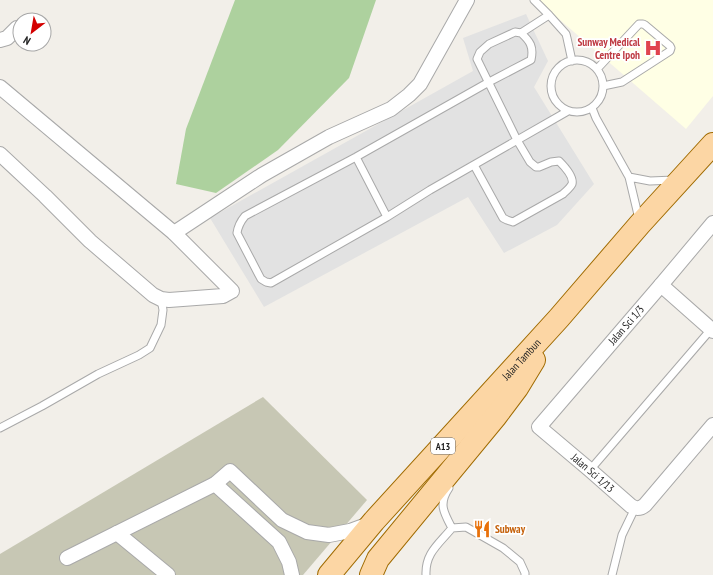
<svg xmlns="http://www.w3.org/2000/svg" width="713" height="575" font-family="'PT Sans Narrow',sans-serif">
<rect width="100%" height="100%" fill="#f2efe9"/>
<!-- education -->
<path fill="#ffffe5" d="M 537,0 L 713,0 L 713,96 L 686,129 Z"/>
<!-- construction -->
<path fill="#c7c7b4" d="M 263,397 L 367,500 L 303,575 L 0,575 L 0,554 Z"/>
<!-- forest -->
<path fill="#add19e" d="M 235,0 L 376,0 L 349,78 L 278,150 L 216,193 L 176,184 L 186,129 Z"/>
<!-- parking -->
<path fill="#e2e2e2" d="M 526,14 L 548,61 L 534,87 L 594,184 L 557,225 L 504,253 L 468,197 L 264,307 L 210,218 L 473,71 L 463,38 Z"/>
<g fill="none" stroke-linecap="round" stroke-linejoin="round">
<!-- service casing -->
<g stroke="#a9a9a9" stroke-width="9">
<path id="service" d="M 534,0 L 549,15 L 566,34 L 567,38 L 572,61
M 521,33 L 549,15
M551 86a26 26 0 1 1 52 0a26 26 0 1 1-52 0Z
M 597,69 L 639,24 L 643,24 L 645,25 L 670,46 L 671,48 L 670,51 L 622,82 L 603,86
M 592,108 L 596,118 L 629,177 L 639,219
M 356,157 L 387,217
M 474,165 L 503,218 L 507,220 L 513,222 L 563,194 C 566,191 570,188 572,184 C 574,177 564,166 559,161 L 551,162 L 539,167 L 536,167 L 530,162 L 517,140 L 477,59 L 480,52 L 489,44 L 515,32 L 521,33 C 530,41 534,47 531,60 L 489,82 L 356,157 L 245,216 C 240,222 238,226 237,233 L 261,279 L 266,282 L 271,283 L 387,217 L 430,190 L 568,111
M 629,177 L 650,181 L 674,180
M 0,428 L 42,406 L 98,374 L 139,355 L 150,348 L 161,325 L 163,310 L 161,299
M 590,470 L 713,327
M 449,488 C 438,504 444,513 452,528
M 426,575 C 425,553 439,544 452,528 L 466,527 L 503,548 L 520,562 L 525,573 L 525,575
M 612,575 L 622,535 L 635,508"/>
</g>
<!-- minor casing -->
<g stroke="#a9a9a9" stroke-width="16">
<g id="minor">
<path d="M 0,40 L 7,38 L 17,28"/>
<path d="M 0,87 L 174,233 L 232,291 L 223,296 L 169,300 L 161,299 L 153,295 L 90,241 L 45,196 L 0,154"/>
<path id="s1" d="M 713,223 L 661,285 L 539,427 L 590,470 L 631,506 C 636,509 640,509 645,505 L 713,425"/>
<path d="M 174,233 L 262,175 L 329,137 L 391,109 L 409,95 L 420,84 L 467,0"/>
<path d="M 661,285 L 713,331"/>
<path d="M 215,484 L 279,542 L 289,562 L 292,575"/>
<path d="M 117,533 L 168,575"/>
<path d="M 67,558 L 215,484 L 230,471 L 282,520 L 307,532 L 329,535 L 350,531 L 369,524"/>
</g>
</g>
<!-- primary casing -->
<g stroke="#a06b00" stroke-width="24">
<g id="primary">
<path id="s2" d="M 329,575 L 374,521 L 559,318 L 640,224 L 713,144"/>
<path d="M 371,575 L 378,559 L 496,416 L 517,388 L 534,360"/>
</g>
</g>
<!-- service -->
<use href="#service" stroke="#fff" stroke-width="7"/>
<!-- minor -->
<use href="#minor" stroke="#fff" stroke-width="14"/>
<!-- primary -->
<use href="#primary" stroke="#fcd6a4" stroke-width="22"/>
</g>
<!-- icons -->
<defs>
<g id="hospital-bare" transform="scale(1.38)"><path d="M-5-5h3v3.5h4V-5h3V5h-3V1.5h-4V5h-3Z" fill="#e0444e" stroke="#fff" stroke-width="2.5" paint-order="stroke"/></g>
<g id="restaurant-bare" transform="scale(1.38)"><path d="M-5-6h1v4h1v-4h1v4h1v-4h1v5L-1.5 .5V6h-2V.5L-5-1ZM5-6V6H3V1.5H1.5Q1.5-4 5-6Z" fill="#e8710a" stroke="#fff" stroke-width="2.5" paint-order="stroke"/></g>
</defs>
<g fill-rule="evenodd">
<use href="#hospital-bare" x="653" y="48"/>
<use href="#restaurant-bare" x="482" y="529"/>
</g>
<g text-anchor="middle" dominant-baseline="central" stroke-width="3.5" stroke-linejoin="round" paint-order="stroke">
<!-- shield labels -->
<rect fill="#fff" stroke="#646464" stroke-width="1" x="431" y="438" width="24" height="16" rx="3"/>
<g font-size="10" font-weight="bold" fill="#222">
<text x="443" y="446">A13</text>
</g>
<!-- health labels -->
<g font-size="11" font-weight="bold" fill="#be3a42" stroke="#fff" text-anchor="end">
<text x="640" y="42">Sunway Medical<tspan x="640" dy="13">Centre Ipoh</tspan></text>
</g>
<!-- street labels -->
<g font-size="11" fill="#222" stroke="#fff">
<text transform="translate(626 325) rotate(-49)">Jalan Sci 1/3</text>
<text stroke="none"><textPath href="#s2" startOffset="289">Jalan Tambun</textPath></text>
<text stroke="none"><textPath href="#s1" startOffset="339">Jalan Sci 1/13</textPath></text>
</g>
<!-- food labels -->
<g font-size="11" font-weight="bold" fill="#c56008" stroke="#fff" text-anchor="start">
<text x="495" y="529">Subway</text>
</g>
</g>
<!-- north arrow -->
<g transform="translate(32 32) rotate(211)"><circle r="19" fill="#ffffff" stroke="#a7a7a7"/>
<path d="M0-3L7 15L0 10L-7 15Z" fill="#d40000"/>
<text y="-6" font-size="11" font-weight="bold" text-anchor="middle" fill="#222222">N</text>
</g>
</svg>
